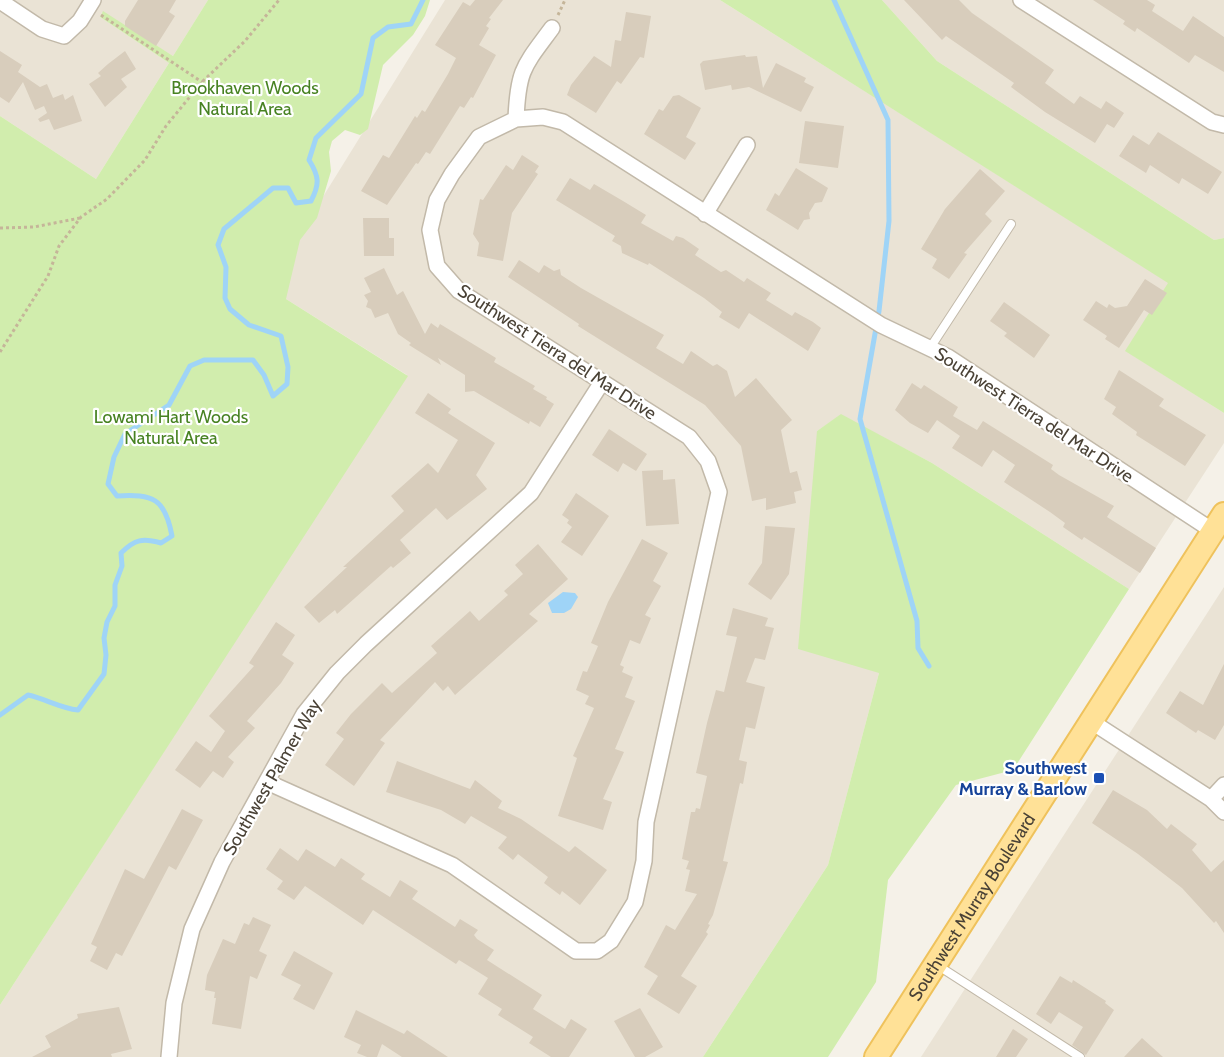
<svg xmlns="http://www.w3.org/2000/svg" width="1224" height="1057" font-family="Cabin,sans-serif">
<rect width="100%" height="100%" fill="#f5f1e8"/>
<!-- residential -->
<path fill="#eae3d5" d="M 0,0 L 208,0 L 173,56 L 102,12 L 100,17 L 169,63 L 96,179 L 0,116 Z
M 445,0 L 720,0 L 1169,283 L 1126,351 L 1224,413 L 1224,443 L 1129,589 L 932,463 L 841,415 L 817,431 L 927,529 L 879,673 L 828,865 L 703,1057 L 0,1057 L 0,1005 L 407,375 L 267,287 Z
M 882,0 L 1224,0 L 1224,238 L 1214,240 L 937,61 Z
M 1224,587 L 1224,1057 L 921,1057 L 1069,827 Z"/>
<!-- green -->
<path fill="#d1edad" d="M 208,0 L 430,0 L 425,16 L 413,35 L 383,65 L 368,129 L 360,135 L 345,130 L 332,141 L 329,152 L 331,171 L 317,218 L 300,240 L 286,299 L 408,376 L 0,1005 L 0,116 L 96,179 L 169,63 L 100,17 L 103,11 L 173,56 Z
M 720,0 L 882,0 L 937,61 L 1214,240 L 1224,238 L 1224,413 L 1125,351 L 1168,283 Z
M 841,414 L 932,463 L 1129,589 L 1013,770 L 956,785 L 888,880 L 876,982 L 828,1057 L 703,1057 L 828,865 L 879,673 L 798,649 L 817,431 Z"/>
<!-- water -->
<path fill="#9fd4f7" d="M 563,592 L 575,593 L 578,597 L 571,609 L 564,613 L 552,613 L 548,603 Z"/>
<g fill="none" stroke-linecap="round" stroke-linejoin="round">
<!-- stream -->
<path stroke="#9fd4f7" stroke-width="5" d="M 834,0 L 888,120 L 889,221 L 879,311 L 860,419 L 917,621 L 918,648 L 929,666
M 0,715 L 28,695 C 46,699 60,708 78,710 L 104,674 L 106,655 L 104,638 L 107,622 L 115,606 L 115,585 L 122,566 L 121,553 C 135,539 143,538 161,543 L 172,536 C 165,498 153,494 117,496 L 108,484 L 114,457 L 125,434 L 169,405 L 190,366 L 204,360 L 253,360 L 264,375 L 273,396 L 287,384 L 288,367 L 281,336 L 249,325 L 230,309 L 225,298 L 226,267 L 218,245 L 224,229 L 273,188 L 288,188 L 296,203 L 311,201 C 320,184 319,176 309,160 L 316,138 L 361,94 L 373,38 L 388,27 L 411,24 L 423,0"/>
</g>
<!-- building -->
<path fill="#d8cdbc" d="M 138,0 L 176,0 L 169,12 L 175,16 L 156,46 L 125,26 L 125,21 Z
M 475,0 L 503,0 L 489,18 L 491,19 L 486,26 L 489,28 L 479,45 L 496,55 L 473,98 L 471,97 L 464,108 L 460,106 L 430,154 L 426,152 L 418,164 L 416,163 L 387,205 L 361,191 L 383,155 L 389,158 L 415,116 L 417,118 L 422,110 L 425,112 L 448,74 L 456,58 L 435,45 L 463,2 L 470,6 Z
M 904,0 L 959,0 L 972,13 L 1054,70 L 1045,83 L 1074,104 L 1080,96 L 1101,109 L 1106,101 L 1124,113 L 1114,128 L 1107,124 L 1095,143 L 1045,112 L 1011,87 L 1014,83 L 946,36 L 942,40 Z
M 1093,0 L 1147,0 L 1155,5 L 1152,11 L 1183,31 L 1193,16 L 1224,37 L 1224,72 L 1195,55 L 1189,63 L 1137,28 L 1135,32 L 1123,24 L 1125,21 Z
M 626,12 L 651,16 L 644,58 L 640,57 L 621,84 L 617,81 L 596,113 L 567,95 L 571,85 L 594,56 L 611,67 L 615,40 L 621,41 Z
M 0,51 L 22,65 L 18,72 L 40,87 L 47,84 L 53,98 L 63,94 L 65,100 L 73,95 L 82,121 L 54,130 L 49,119 L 40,122 L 38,119 L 47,113 L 44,106 L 35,110 L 23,82 L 9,103 L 0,97 Z
M 125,51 L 136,69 L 121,79 L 127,87 L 105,107 L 89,84 L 101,76 L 98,73 L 108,64 Z
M 745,55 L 746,57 L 757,56 L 763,88 L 776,63 L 806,78 L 804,82 L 814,87 L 801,112 L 749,87 L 732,90 L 731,85 L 705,90 L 700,64 L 703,61 Z
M 679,95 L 701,108 L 686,137 L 696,143 L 685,160 L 644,134 L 659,109 L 663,111 L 673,96 Z
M 805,121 L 844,126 L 838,168 L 799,163 Z
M 1158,132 L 1222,172 L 1208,194 L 1182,178 L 1179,184 L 1150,165 L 1146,173 L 1119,156 L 1133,135 L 1149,145 Z
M 522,155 L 539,166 L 535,172 L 538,174 L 512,213 L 503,261 L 477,256 L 479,243 L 473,234 L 480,199 L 483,200 L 506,165 L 513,170 Z
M 796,168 L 828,188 L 822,202 L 815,203 L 809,213 L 810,219 L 804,220 L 798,230 L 766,210 L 775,193 L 779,196 Z
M 980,169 L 1005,191 L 985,214 L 992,221 L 964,253 L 967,254 L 949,279 L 932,268 L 937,259 L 921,249 L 945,209 Z
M 570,178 L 590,190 L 594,184 L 623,201 L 646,215 L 641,223 L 673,241 L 676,236 L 683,238 L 699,249 L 695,255 L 721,272 L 726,270 L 744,282 L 747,278 L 771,293 L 766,300 L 792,316 L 795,312 L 813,322 L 821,328 L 808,351 L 749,313 L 739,329 L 719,317 L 722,312 L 704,298 L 649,263 L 648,265 L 622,253 L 621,246 L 612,241 L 615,236 L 556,200 Z
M 363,218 L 389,218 L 389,238 L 394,238 L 394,256 L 364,256 Z
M 519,260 L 539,273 L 544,265 L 554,271 L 560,269 L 561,275 L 581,288 L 664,335 L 656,348 L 683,364 L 691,351 L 713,366 L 717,364 L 727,371 L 735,397 L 756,378 L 792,420 L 781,430 L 790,473 L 797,471 L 802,490 L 794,492 L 796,503 L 766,510 L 766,498 L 752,501 L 741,446 L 705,405 L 578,326 L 579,324 L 508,277 Z
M 384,268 L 397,295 L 403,291 L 425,334 L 431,323 L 438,328 L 440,324 L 496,358 L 494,362 L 535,386 L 533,389 L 547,397 L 546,399 L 554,404 L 540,427 L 530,421 L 529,424 L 474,391 L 465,392 L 465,375 L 438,358 L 441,365 L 409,345 L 411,343 L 398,334 L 388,313 L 375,318 L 371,309 L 366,307 L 368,301 L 364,295 L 371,292 L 364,278 Z
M 1145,279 L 1167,293 L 1152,315 L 1144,310 L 1119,348 L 1105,339 L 1107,336 L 1083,320 L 1096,301 L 1107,308 L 1109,304 L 1115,308 L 1127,306 Z
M 1004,302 L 1050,335 L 1034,358 L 1004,336 L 1007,333 L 990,321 Z
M 1119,370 L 1164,399 L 1159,406 L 1206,435 L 1185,466 L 1136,435 L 1137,432 L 1112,414 L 1116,407 L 1104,399 Z
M 912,383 L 921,389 L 924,385 L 958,407 L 953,416 L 977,430 L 983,421 L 1053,465 L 1051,469 L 1059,475 L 1114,506 L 1107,517 L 1156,548 L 1140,573 L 1084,537 L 1082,540 L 1063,527 L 1065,523 L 1050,512 L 1004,482 L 1015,465 L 993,450 L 982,467 L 952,448 L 960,436 L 937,420 L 928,433 L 910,423 L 895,410 Z
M 428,393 L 451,409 L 448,413 L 495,443 L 476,475 L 487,489 L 447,520 L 436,508 L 400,540 L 411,553 L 393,568 L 391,566 L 337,614 L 335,610 L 319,623 L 304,607 L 347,567 L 343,567 L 404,511 L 391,496 L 428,463 L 438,473 L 458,440 L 415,413 Z
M 609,429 L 647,454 L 636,471 L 623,463 L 618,472 L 592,455 Z
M 663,470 L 663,480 L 675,479 L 679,524 L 646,526 L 642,471 Z
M 576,493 L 609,516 L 582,556 L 561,542 L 572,527 L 567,523 L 569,520 L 562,515 Z
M 765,526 L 795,528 L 789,574 L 771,600 L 748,584 L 762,563 Z
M 642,539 L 668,553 L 653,581 L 661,586 L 645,615 L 651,618 L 640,644 L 630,640 L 620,665 L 624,667 L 622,672 L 633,677 L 625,697 L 635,701 L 615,749 L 624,752 L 603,799 L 612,802 L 603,830 L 558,816 L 577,758 L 573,756 L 594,708 L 585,704 L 589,696 L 576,690 L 583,671 L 587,672 L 598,646 L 591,643 L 608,602 Z
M 538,544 L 568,579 L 529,614 L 538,621 L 455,695 L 448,686 L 443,691 L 435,682 L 380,740 L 385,743 L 354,786 L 325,765 L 344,739 L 336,733 L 351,714 L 382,683 L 392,693 L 437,653 L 431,646 L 470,611 L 479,621 L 508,595 L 504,591 L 523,574 L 515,565 Z
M 733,608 L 768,618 L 765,626 L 774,628 L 765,660 L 755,658 L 746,682 L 765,687 L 755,729 L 746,727 L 739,760 L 747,762 L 743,784 L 740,783 L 723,861 L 728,862 L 713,915 L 708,924 L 710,925 L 706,932 L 708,934 L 681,976 L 697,986 L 679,1014 L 647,994 L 658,976 L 644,967 L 666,925 L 675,930 L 697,894 L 685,891 L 690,870 L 686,869 L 689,861 L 682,859 L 691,812 L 695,812 L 696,808 L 700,809 L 707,776 L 696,773 L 707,723 L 716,690 L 724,692 L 737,637 L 726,635 Z
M 276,622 L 295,635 L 282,655 L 294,663 L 281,683 L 247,721 L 255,728 L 228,757 L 234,762 L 223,778 L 213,771 L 200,788 L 175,770 L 196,741 L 211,752 L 225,731 L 209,716 L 254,666 L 249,663 Z
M 1224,664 L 1224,725 L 1215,740 L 1198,730 L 1196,733 L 1166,713 L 1180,691 L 1203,705 Z
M 397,761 L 470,789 L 475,780 L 502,801 L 498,808 L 521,819 L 569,852 L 575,846 L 607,870 L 580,905 L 562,891 L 560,895 L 544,883 L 548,877 L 518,854 L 513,860 L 498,848 L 507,837 L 471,816 L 465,824 L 441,810 L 386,792 Z
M 1113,790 L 1147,810 L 1167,829 L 1171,824 L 1197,844 L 1192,850 L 1211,872 L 1224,860 L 1224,933 L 1216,921 L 1214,923 L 1182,888 L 1138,854 L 1092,823 Z
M 182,809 L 203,820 L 176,870 L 169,866 L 122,956 L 116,953 L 107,970 L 90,961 L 97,947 L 91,944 L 125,869 L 144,879 Z
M 280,848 L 298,861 L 306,849 L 335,867 L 341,858 L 365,874 L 361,879 L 390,897 L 400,880 L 418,891 L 412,899 L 455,927 L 460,919 L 478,930 L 474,935 L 477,939 L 494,950 L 487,960 L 542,995 L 533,1009 L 565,1029 L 571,1019 L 587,1029 L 569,1057 L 551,1057 L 529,1043 L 533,1037 L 498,1015 L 502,1009 L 478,994 L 488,978 L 459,960 L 456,964 L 373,910 L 363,925 L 305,886 L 294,900 L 277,889 L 283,881 L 266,869 Z
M 253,917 L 271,925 L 259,951 L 267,955 L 257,979 L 250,976 L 241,1029 L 212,1024 L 216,998 L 214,998 L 215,992 L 205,990 L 207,975 L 223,939 L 235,944 L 244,923 L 249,925 Z
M 294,951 L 333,973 L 314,1010 L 293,999 L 301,985 L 281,975 Z
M 1060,976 L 1072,983 L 1073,980 L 1106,1001 L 1105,1003 L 1114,1010 L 1086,1055 L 1072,1045 L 1083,1027 L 1059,1012 L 1051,1024 L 1036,1014 Z
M 119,1007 L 132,1049 L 111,1054 L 112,1057 L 32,1057 L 51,1047 L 45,1036 L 78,1018 L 77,1014 Z
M 640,1008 L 663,1047 L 645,1057 L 635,1057 L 614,1021 Z
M 356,1010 L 404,1034 L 407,1030 L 448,1057 L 402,1057 L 382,1044 L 377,1057 L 367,1057 L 357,1053 L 361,1045 L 344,1037 Z
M 1013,1029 L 1028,1039 L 1016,1057 L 996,1057 Z
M 1142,1038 L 1163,1057 L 1124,1057 Z"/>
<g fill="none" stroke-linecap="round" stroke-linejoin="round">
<!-- lane casing -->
<g stroke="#c2b9a9" stroke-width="10">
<path id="lane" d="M 930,348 L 1011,224
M 937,965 L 1080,1057"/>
</g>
<!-- street casing -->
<g stroke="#c2b9a9" stroke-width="18">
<path id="street" d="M 1021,0 L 1212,122 L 1224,125
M 0,1 L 42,29 L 64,36 L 80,21 L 93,0
M 516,119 C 518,69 524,66 552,28
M 705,214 L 747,145
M 1092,722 L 1211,799 L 1224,812
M 267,782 L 452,865 L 576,951 L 597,951 L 611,941 L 635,902 L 644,861 L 646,822 L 719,492 L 708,461 L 689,437 L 459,291 L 437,266 L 430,230 L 437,200 L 452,174 L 479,137 L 516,119 L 543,117 L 563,122 L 881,325 L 948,357 L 1213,531
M 1211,799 L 1224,785
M 169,1057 L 174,1003 L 192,929 L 222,862 L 304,714 L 337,673 L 366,644 L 531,493 L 602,382"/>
</g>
<!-- primary casing -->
<g stroke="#efc25c" stroke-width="26">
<g id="primary">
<path id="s1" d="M 876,1057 L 1224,514"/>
</g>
</g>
<!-- path -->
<path stroke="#c5b599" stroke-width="3" stroke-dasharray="3 3" stroke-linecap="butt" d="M 101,15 L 202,82
M 558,15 L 565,0
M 0,228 L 34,227 L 80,218
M 0,352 L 48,276 L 59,246 L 81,217 L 107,199 L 145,160 L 166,126 L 202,82 L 245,41 L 279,0"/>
<!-- lane -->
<use href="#lane" stroke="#fff" stroke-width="8"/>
<!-- street -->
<use href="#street" stroke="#fff" stroke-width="15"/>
<!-- primary -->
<use href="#primary" stroke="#ffe197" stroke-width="22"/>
</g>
<!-- markers -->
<rect fill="#1a4fb4" stroke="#fff" stroke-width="2" x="1093" y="772" width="12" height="12" rx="3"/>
<g text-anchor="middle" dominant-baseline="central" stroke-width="4.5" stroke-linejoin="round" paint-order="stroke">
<!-- park labels -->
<g font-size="18" fill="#478222" stroke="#fff">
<text x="245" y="88">Brookhaven Woods<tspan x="245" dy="21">Natural Area</tspan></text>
<text x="171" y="417">Lowami Hart Woods<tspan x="171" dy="21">Natural Area</tspan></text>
</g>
<!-- street labels -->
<g font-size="18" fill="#4a4236" stroke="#fff">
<text transform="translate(557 352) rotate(33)">Southwest Tierra del Mar Drive</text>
<text transform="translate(1034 415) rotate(33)">Southwest Tierra del Mar Drive</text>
<text transform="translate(272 777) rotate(-60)">Southwest Palmer Way</text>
<text stroke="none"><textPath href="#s1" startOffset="178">Southwest Murray Boulevard</textPath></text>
</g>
<!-- transit labels -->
<g font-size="18" font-weight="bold" fill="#164399" stroke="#fff" text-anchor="end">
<text x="1087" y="768">Southwest<tspan x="1087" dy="21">Murray &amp; Barlow</tspan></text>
</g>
</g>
</svg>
